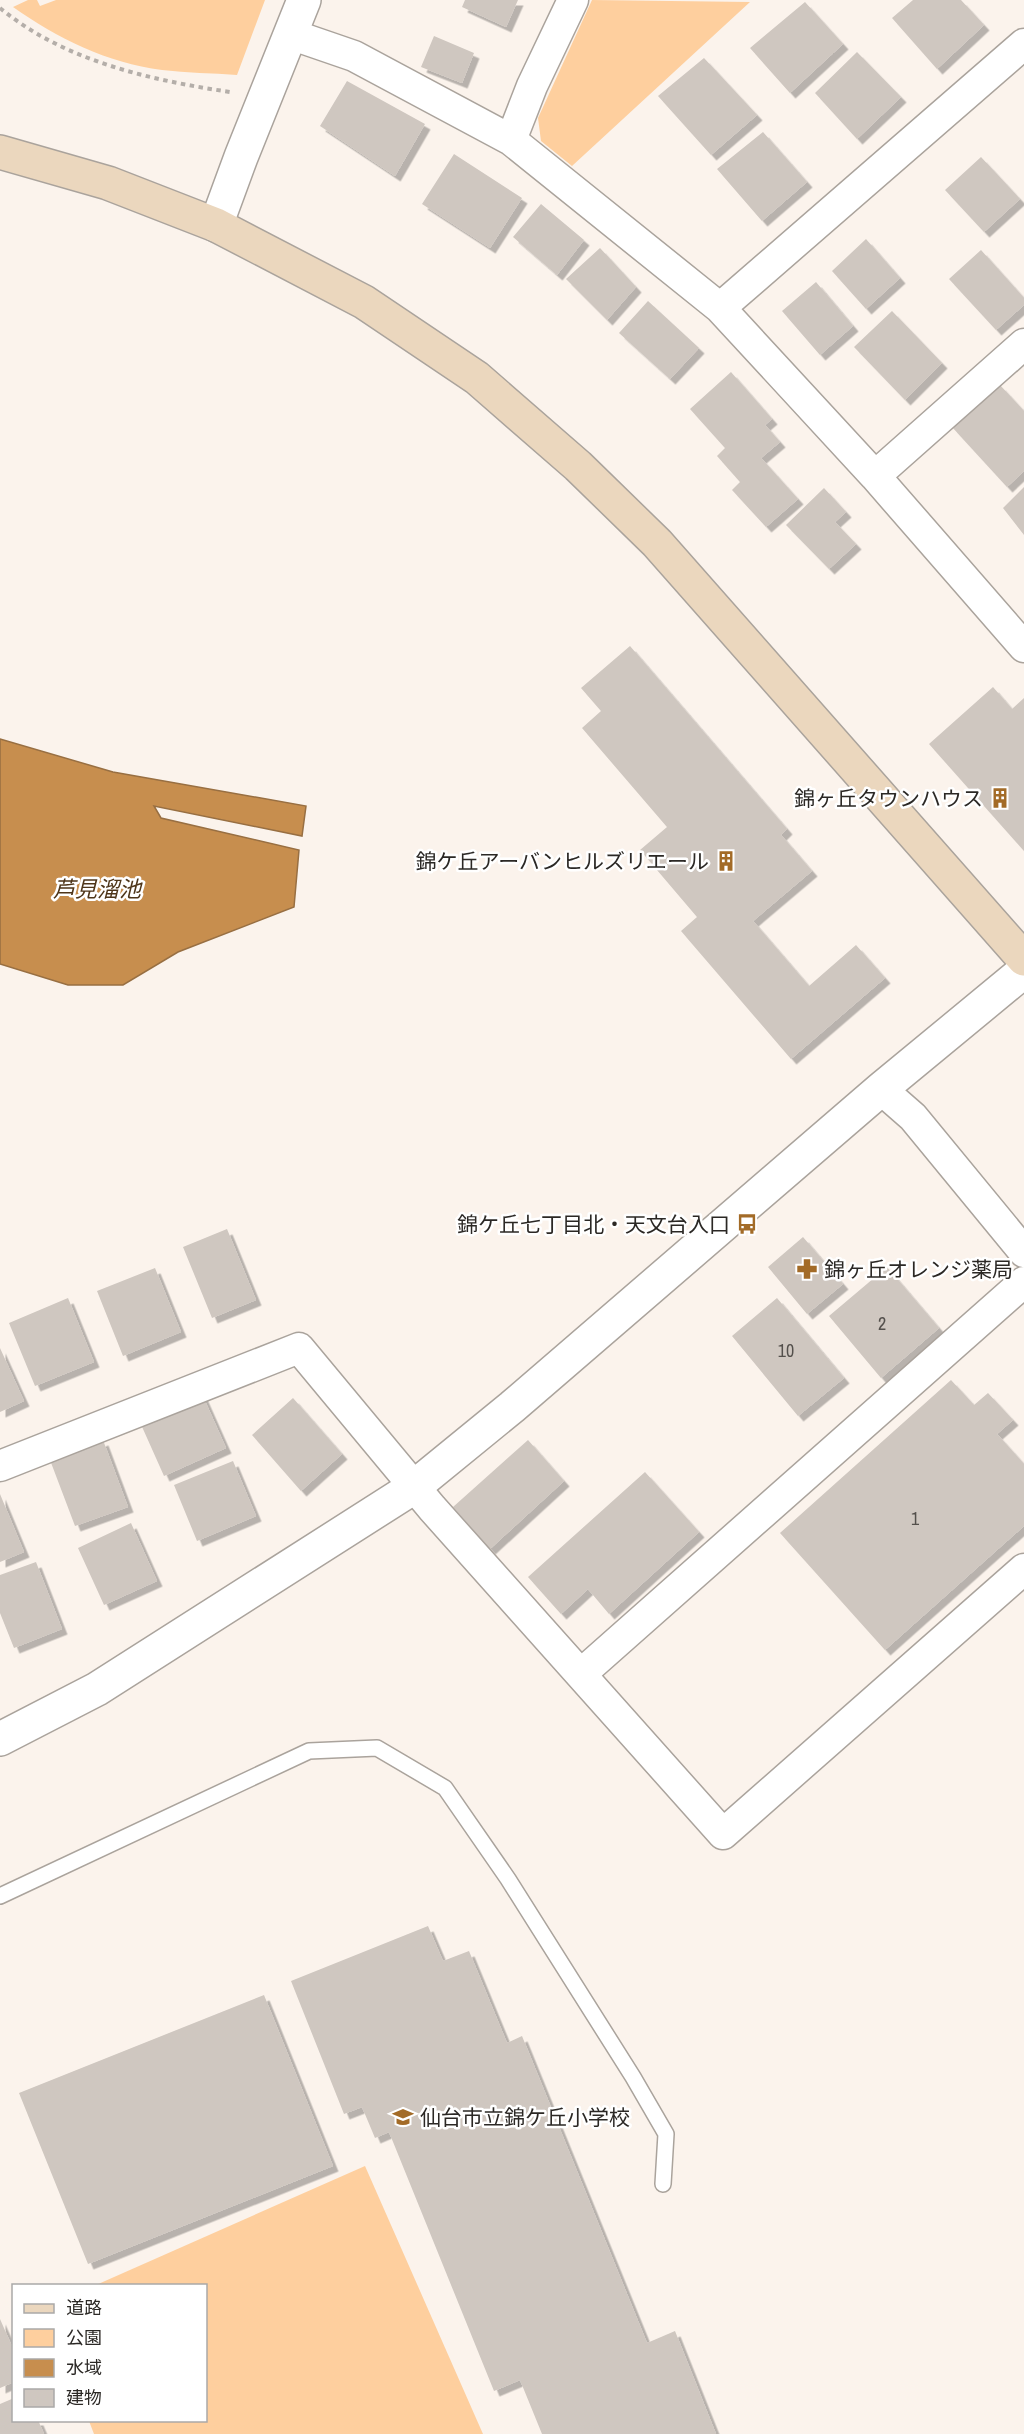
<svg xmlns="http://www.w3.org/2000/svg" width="1024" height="2434" font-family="'Archivo Narrow','Noto Sans JP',sans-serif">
<defs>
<filter id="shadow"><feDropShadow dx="5.5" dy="5.5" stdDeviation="0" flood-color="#0004"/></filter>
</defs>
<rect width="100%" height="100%" fill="#fbf3ec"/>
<!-- green -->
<path fill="#fecf9e" d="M 28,0 L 37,0 L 40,6 L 56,0 L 265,0 L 237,75 C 212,73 187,73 162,70 C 107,63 57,38 13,7 Z
M 592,0 L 750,2 L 572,166 L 541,141 L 538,118 Z
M 365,2166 L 483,2434 L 94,2434 L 89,2421 L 206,2420 L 206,2286 L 96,2285 Z"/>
<!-- water -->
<path fill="#c78e4e" stroke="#986f42" stroke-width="1.5" d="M 0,739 L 113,772 L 306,806 L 302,836 L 154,806 L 161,818 L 299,850 L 294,907 L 178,952 L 123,985 L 68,985 L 0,964 Z"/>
<!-- building -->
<path fill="#cfc7c0" filter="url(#shadow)" d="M 465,0 L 518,0 L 506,27 L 462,7 Z
M 913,0 L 961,0 L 984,25 L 937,69 L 892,18 Z
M 805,2 L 843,44 L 790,93 L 750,48 Z
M 434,36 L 474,53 L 462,83 L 421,67 Z
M 857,52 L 901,97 L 857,139 L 815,93 Z
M 704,58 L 757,115 L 711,155 L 658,96 Z
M 347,81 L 425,124 L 395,176 L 320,126 Z
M 763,132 L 807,182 L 762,221 L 717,169 Z
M 454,154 L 522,198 L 490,248 L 422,204 Z
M 981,157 L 1020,199 L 984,232 L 945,190 Z
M 541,204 L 584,240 L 557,275 L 513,237 Z
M 866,239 L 900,278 L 866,309 L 832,271 Z
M 600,248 L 636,287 L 607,320 L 566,279 Z
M 981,250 L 1024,298 L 1024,305 L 996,330 L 949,279 Z
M 816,282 L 853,326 L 820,355 L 782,311 Z
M 648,301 L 699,348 L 670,379 L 619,333 Z
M 892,311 L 942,363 L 905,400 L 854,347 Z
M 731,372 L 772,419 L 765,425 L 780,442 L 761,458 L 798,499 L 766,527 L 732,490 L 740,482 L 717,456 L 725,448 L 690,409 Z
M 1000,385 L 1024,411 L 1024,471 L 1007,487 L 952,427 Z
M 1024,487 L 1024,535 L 1003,508 Z
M 824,488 L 846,512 L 835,522 L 856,544 L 829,569 L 786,525 Z
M 630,646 L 787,829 L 781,835 L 812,871 L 753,921 L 809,986 L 856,945 L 885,978 L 791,1059 L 681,931 L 697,917 L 640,850 L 667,827 L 582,728 L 601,711 L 581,688 Z
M 993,687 L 1012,709 L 1024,698 L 1024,851 L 929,744 Z
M 227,1229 L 256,1300 L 212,1318 L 183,1247 Z
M 803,1237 L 843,1284 L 807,1314 L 768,1267 Z
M 887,1267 L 939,1328 L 881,1378 L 829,1316 Z
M 155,1268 L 181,1332 L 123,1356 L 97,1291 Z
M 68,1298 L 94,1362 L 35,1386 L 9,1323 Z
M 777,1298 L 844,1378 L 798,1416 L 732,1336 Z
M 0,1348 L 24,1401 L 0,1412 Z
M 951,1380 L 974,1405 L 988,1393 L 1013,1420 L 997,1434 L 1024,1464 L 1024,1526 L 885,1650 L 780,1533 Z
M 201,1392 L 226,1448 L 164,1476 L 139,1420 Z
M 293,1398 L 342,1454 L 301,1491 L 252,1435 Z
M 103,1440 L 128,1507 L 75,1526 L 50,1460 Z
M 528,1440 L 564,1481 L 490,1549 L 453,1507 Z
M 233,1461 L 256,1516 L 197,1541 L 174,1485 Z
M 645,1472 L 699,1532 L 609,1614 L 588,1589 L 561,1614 L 528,1577 Z
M 0,1494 L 24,1552 L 0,1562 Z
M 131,1523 L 157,1581 L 104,1605 L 78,1548 Z
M 36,1562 L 62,1629 L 14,1648 L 0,1613 L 0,1575 Z
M 428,1926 L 443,1961 L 469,1951 L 507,2043 L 522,2036 L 647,2343 L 675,2331 L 716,2434 L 542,2434 L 520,2380 L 494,2391 L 389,2132 L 375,2138 L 362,2107 L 344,2114 L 291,1981 Z
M 264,1995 L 333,2166 L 88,2264 L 19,2093 Z
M 0,2319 L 14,2351 L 14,2382 L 0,2388 Z
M 14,2398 L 14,2420 L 38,2420 L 44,2434 L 0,2434 L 0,2404 Z"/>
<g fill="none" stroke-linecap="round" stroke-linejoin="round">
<!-- service casing -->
<g stroke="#aaa39c" stroke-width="18">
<path id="service" d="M 0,1896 L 309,1751 L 377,1748 L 445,1788 L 508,1879 L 633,2077 L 666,2134 L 663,2184"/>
</g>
<!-- minor casing -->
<g stroke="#aaa39c" stroke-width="33">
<path id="minor" d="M 290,34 L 354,56 L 511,140 L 720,308 L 875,476 L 1024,647
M 511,140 L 532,86 L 573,0
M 720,308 L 1024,44
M 875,476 L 1024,344
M 881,1089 L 913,1117 L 1024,1252
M 0,1466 L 299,1348 L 432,1508 L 723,1834 L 1024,1569
M 581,1674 L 1024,1282"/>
</g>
<!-- tertiary casing -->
<g stroke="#aaa39c" stroke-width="36">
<path id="tertiary" d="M 216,225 L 241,157 L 304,0
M 0,1739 L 97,1689 L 414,1487 L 512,1407 L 881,1089 L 1024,971"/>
</g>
<!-- secondary casing -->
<g stroke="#aaa39c" stroke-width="36">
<path id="secondary" d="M 0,152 L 108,183 L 216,225 L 364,302 L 477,378 L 578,466 L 657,543 L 1024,959"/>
</g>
<!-- path -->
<path stroke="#b4aea9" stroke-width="4" stroke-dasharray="4.5 4.5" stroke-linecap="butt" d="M 0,8 C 64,61 150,80 230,92"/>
<!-- service -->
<use href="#service" stroke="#fff" stroke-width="15"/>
<!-- minor -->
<use href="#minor" stroke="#fff" stroke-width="30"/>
<!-- tertiary -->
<use href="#tertiary" stroke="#fff" stroke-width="33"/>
<!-- secondary -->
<use href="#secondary" stroke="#ebd7be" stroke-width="33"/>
</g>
<!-- icons -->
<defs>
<g id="building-bare" transform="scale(1.62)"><path d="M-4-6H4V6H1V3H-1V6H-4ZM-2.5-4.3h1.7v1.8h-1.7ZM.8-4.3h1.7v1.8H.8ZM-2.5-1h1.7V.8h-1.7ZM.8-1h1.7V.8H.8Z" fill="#a36b27" stroke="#fff" stroke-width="2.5" paint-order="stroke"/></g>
<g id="bus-bare" transform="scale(1.62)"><path d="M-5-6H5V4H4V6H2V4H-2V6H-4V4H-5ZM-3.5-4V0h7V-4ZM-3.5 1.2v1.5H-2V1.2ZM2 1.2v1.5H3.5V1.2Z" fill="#a36b27" stroke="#fff" stroke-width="2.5" paint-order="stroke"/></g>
<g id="pharmacy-bare" transform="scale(1.62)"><path d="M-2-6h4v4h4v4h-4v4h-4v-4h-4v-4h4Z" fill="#a36b27" stroke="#fff" stroke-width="2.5" paint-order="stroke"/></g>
<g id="school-bare" transform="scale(1.62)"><path d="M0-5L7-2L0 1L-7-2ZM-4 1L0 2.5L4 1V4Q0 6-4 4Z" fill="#a36b27" stroke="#fff" stroke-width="2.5" paint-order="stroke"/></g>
</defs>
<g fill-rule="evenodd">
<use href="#building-bare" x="1000" y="798"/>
<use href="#building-bare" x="726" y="861"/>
<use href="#bus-bare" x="747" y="1224"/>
<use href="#pharmacy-bare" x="807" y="1269"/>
<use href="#school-bare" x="403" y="2117"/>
</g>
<g text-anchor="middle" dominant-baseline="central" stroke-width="5" stroke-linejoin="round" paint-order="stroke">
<!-- number labels -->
<g font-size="18" fill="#54504c">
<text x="882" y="1323">2</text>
<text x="786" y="1350">10</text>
<text x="915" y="1518">1</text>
</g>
<!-- poi labels -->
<g font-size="21" fill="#2b2825" stroke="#fff" text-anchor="end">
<text x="983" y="798">錦ヶ丘タウンハウス</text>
<text x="709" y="861">錦ケ丘アーバンヒルズリエール</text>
<text x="730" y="1224">錦ケ丘七丁目北・天文台入口</text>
<text x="824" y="1269" text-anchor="start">錦ヶ丘オレンジ薬局</text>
<text x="420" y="2117" text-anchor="start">仙台市立錦ケ丘小学校</text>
</g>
<!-- water labels -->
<g font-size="22" font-style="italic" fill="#4e3519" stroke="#fff">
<text x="97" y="889">芦見溜池</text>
</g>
</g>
<!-- legend -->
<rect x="12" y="2284" width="195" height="138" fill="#ffffff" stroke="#aaa9a8" stroke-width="1.5"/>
<rect x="24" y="2304" width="30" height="9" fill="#ebd7be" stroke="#aaa9a8" stroke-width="1.5"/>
<text x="66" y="2314" font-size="18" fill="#2b2825">道路</text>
<rect x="24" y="2329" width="30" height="18" fill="#fecf9e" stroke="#aaa9a8" stroke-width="1.5"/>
<text x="66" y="2344" font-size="18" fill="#2b2825">公園</text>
<rect x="24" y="2359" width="30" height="18" fill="#c78e4e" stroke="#aaa9a8" stroke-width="1.5"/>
<text x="66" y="2374" font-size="18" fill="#2b2825">水域</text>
<rect x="24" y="2389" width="30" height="18" fill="#cfc7c0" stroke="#aaa9a8" stroke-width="1.5"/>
<text x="66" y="2404" font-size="18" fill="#2b2825">建物</text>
</svg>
